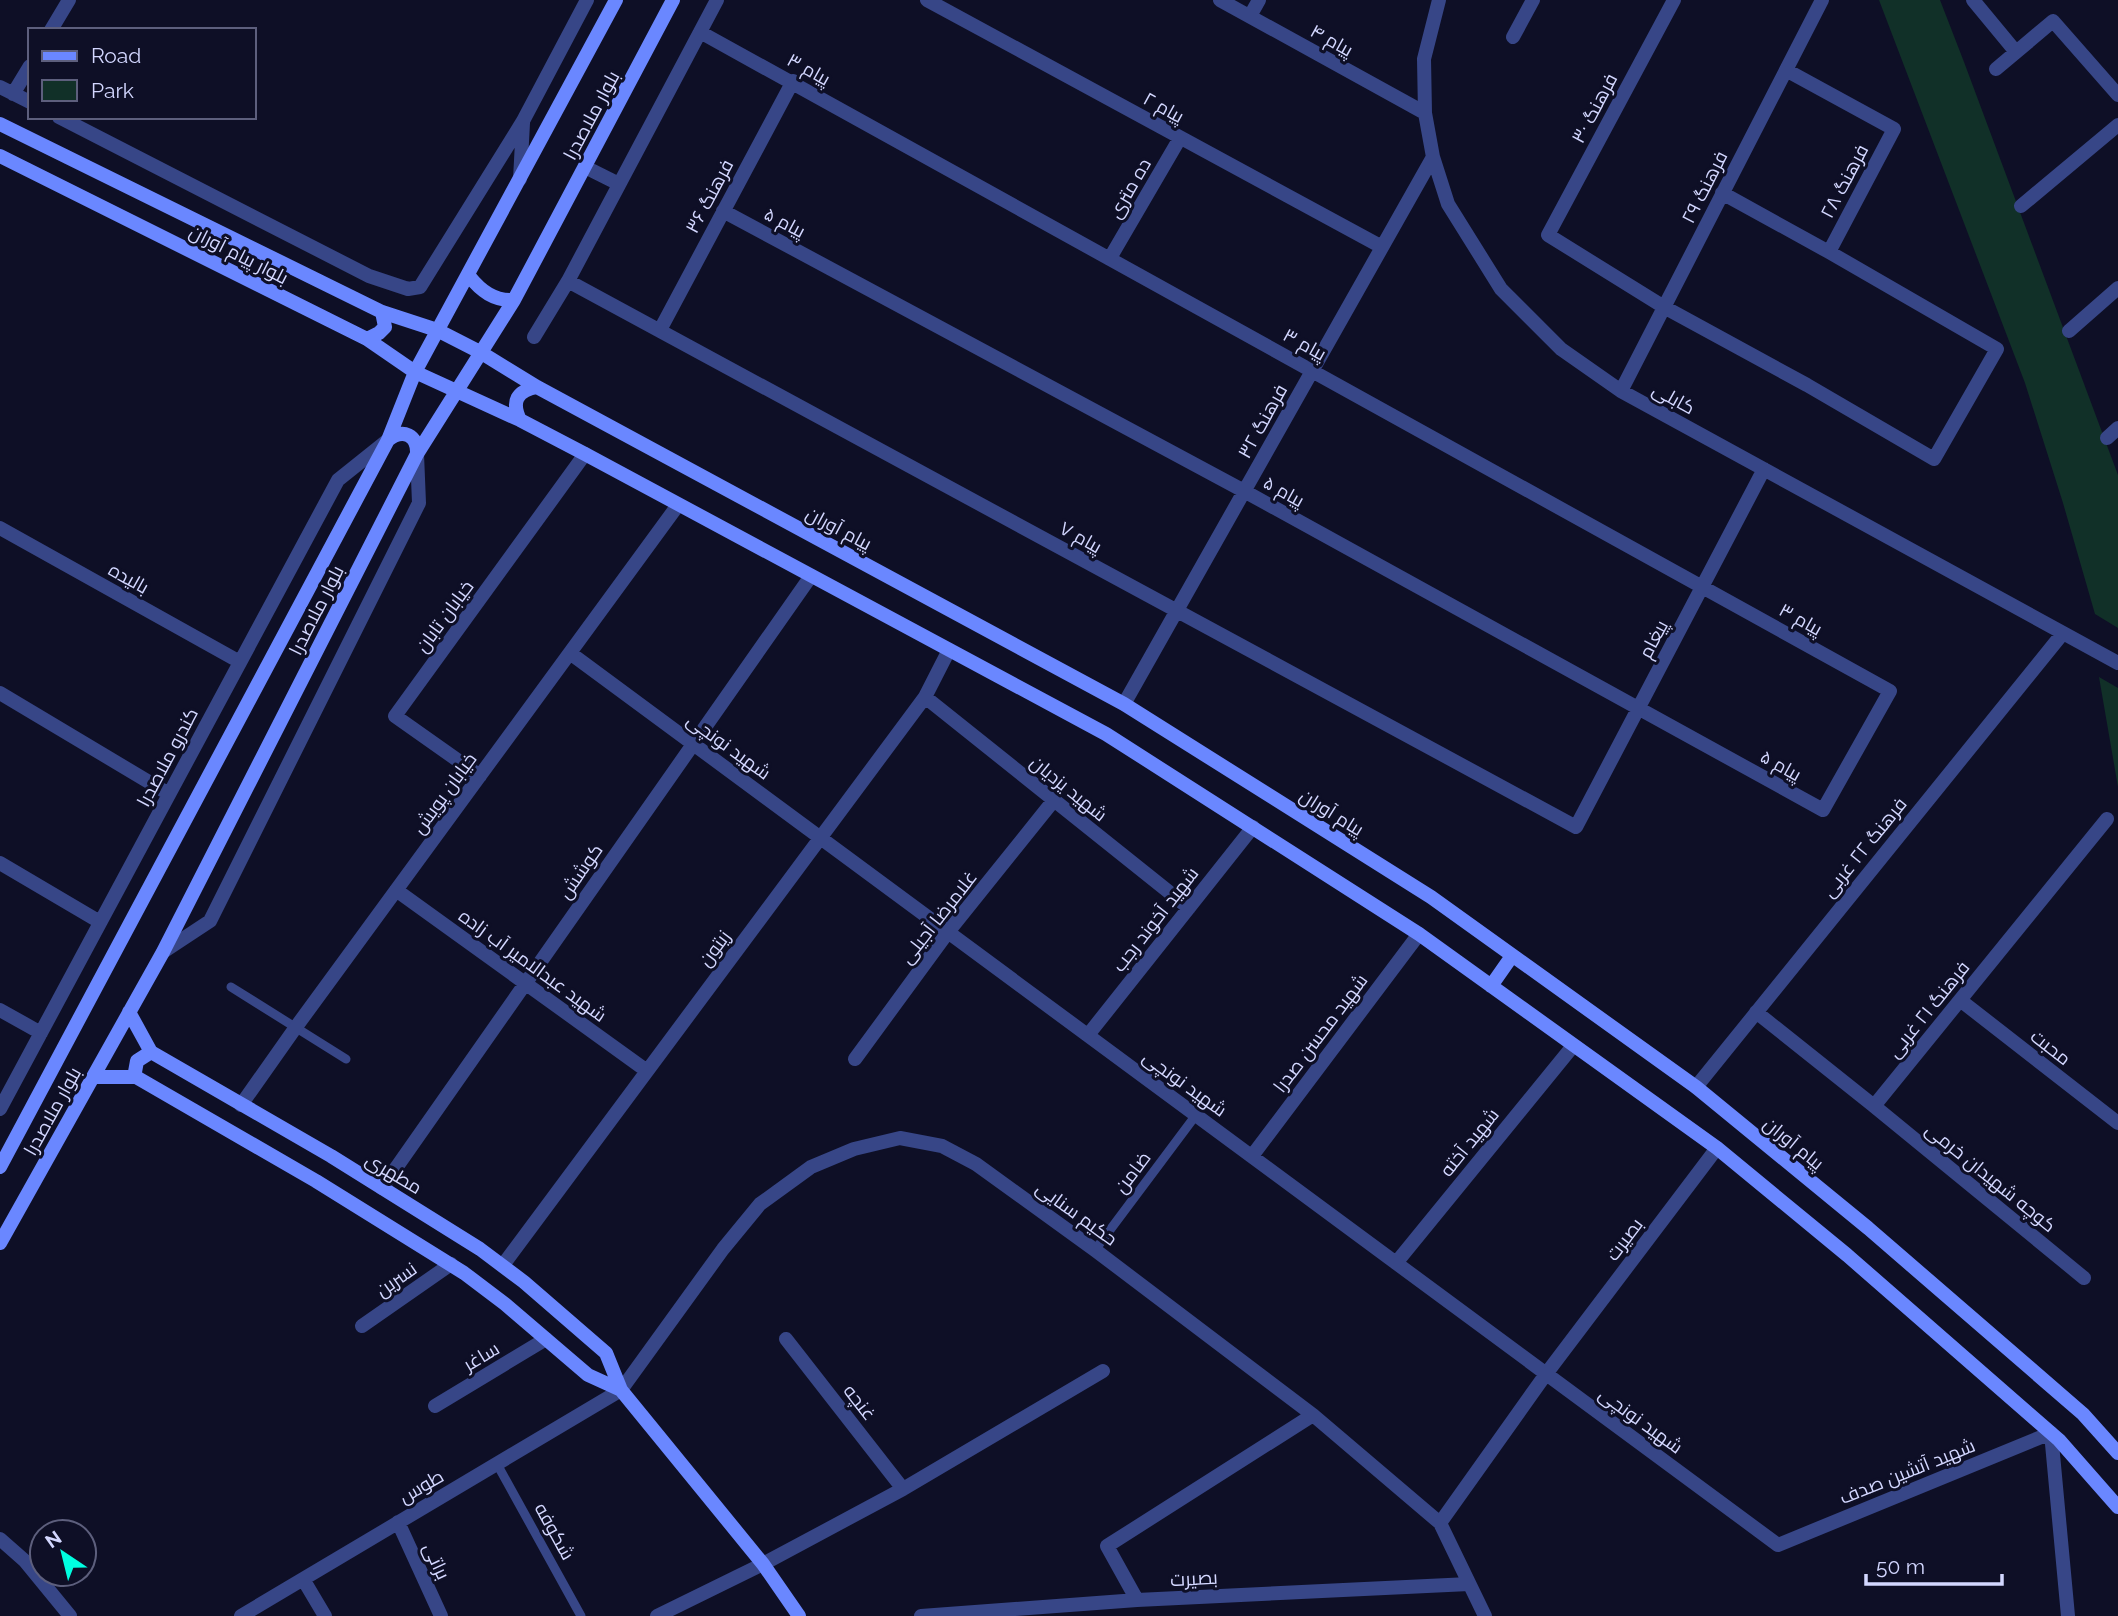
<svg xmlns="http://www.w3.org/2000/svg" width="2118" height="1616" font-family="Raleway,Cairo,sans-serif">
<rect width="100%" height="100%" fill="#0e0f26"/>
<!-- green -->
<path fill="#113028" d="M 1879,0 L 1940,0 L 1964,62 L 2118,475 L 2118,628 L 2095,614 L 2063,503 L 2025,383 Z
M 2099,677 L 2118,688 L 2118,787 Z"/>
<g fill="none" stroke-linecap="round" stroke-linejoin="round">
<!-- lane -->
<path stroke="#374687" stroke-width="9" d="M 231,987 L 346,1059
M 1095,1250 L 1196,1115
M 497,1464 L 581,1616"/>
<!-- street -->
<path stroke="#374687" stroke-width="14" d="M 927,0 L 1382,247
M 1220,0 L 1425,113
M 1439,0 L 1424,59 L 1425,113 L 1433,157 L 1448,204 L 1501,289 L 1561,349 L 1621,391 L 2118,663
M 1674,0 L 1548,235 L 1664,307 L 1807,385 L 1934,459 L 1997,349 L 1829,252 L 1722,193
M 1973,0 L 2016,52
M 1250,16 L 1259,0
M 51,30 L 69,0
M 700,32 L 1890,691 L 1823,810 L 1244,491 L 723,211
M 1513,37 L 1533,0
M 1996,69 L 2053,21 L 2118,95
M 1786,70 L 1894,129 L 1829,252
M 0,87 L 30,102
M 13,94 L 30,66
M 59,117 L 369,276 L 408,289 L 420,287 L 523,121 L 587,0
M 585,167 L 619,184
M 520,179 L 523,123
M 2021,206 L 2118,125
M 1110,258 L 1180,138
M 568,281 L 1576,827 L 1764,469
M 660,330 L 793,81
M 2069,331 L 2118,288
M 534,337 L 568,281 L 717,0
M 1621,391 L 1822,0
M 2107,438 L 2118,428
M 0,528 L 240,662
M 570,653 L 1778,1545 L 2051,1433 L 2068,1616
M 0,693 L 169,794
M 925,697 L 1189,908
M 1124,704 L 1433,157
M 480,776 L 395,716 L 585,454
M 0,863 L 100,922
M 396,890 L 647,1071
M 163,952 L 210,921 L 419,503 L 417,454
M 1960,1000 L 2118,1123
M 0,1010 L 41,1033
M 1756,1012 L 1874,1106 L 2107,819
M 1088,1035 L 1253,827
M 855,1059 L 948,932 L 1054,800
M 1696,1087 L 2063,633
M 241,1105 L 296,1027 L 678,505
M 1874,1106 L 2084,1278
M 0,1109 L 338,480 L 388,440
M 1252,1156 L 1419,934
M 382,1188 L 811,576
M 1396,1263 L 1573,1046
M 503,1265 L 925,697 L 949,650
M 362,1326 L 451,1264
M 786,1339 L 903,1489
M 435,1406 L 546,1339
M 398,1522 L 441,1616
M 1440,1523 L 1546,1374 L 1717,1148
M 0,1539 L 25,1561 L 70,1616
M 303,1579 L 325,1616
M 1137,1600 L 1107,1546 L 1313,1415
M 241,1616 L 621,1390 L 723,1249 L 760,1204 L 811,1167 L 854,1149 L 900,1138 L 942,1146 L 976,1164 L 1095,1250 L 1313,1415 L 1440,1523 L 1485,1616
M 657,1616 L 763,1564 L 903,1489 L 1103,1371
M 921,1616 L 1137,1600 L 1469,1584"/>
<!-- secondary -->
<path stroke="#6a87ff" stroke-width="14" d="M 0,124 L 382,312 L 437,330 L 480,352 L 537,387 L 1124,704 L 1431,897 L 1696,1087 L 1868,1228 L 2083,1414 L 2118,1453
M 0,156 L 367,339 L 415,372 L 520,420 L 585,454 L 1106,734 L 1419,934 L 1717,1148 L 1847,1255 L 2059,1440 L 2118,1507
M 469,276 C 481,291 494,301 514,300
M 367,339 L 379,333 L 385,327 L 382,312
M 520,420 C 511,401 517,391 537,387
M 388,440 C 403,428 418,435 417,454
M 1491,986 L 1512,956
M 129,1012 L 151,1052 L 331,1156 L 480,1249 L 524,1282 L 606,1353 L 621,1390 L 763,1564 L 799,1616
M 93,1077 L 136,1077 L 316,1181 L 464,1273 L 505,1304 L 588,1375 L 621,1390
M 136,1077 L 135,1072 L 137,1061 L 151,1052
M 0,1167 L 388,440 L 415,372 L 616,0
M 0,1243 L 163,952 L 417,454 L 514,300 L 673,0"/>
</g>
<g text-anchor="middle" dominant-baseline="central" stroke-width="6" stroke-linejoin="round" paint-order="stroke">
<!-- street labels -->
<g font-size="19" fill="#d3d7ff" stroke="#0e0f26">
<text transform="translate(1332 40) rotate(29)">پیام ۴</text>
<text transform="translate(809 69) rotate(29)">پیام ۳</text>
<text transform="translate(1164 107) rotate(29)">پیام ۲</text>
<text transform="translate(1594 108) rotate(-62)">فرهنگ ۳۰</text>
<text transform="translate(591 115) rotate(-62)">بلوار ملاصدرا</text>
<text transform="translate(1844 181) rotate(-62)">فرهنگ ۲۸</text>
<text transform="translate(1704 187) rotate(-63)">فرهنگ ۲۹</text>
<text transform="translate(1129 188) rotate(-60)">ده متری</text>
<text transform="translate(709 196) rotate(-62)">فرهنگ ۳۶</text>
<text transform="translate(785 222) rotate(28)">پیام ۵</text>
<text transform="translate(239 254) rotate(27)">بلوار پیام آوران</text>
<text transform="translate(1305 344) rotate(29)">پیام ۳</text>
<text transform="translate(1674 398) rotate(29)">کابلی</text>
<text transform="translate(1262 421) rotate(-61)">فرهنگ ۳۲</text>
<text transform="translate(1284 491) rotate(29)">پیام ۵</text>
<text transform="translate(839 528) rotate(28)">پیام آوران</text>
<text transform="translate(1081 537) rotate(29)">پیام ۷</text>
<text transform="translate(129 578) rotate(29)">بالیده</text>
<text transform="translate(316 610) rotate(-63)">بلوار ملاصدرا</text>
<text transform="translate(444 616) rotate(-54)">خیابان تابان</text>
<text transform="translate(1801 619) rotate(29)">پیام ۳</text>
<text transform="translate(1653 639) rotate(-62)">پیغام</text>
<text transform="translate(729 746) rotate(36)">شهید نونچی</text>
<text transform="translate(167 757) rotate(-62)">کندرو ملاصدرا</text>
<text transform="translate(1781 765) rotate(29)">پیام ۵</text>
<text transform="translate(1069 788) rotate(39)">شهید یزدیان</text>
<text transform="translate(444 793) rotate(-54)">خیابان پویش</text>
<text transform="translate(1332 812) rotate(32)">پیام آوران</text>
<text transform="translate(1864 847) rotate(-51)">فرهنگ ۲۲ غربی</text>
<text transform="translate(580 871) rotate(-55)">کوشش</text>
<text transform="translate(938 917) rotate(-52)">غلامرضا آجیلی</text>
<text transform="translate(1155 919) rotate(-52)">شهید آخوند رجب</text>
<text transform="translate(714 948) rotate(-53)">زیتون</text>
<text transform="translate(533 965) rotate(36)">شهید عبدالامیر آب زاده</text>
<text transform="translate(1928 1009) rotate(-51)">فرهنگ ۲۱ غربی</text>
<text transform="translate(1320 1033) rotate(-53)">شهید محسن صدرا</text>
<text transform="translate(2051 1047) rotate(38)">محبت</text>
<text transform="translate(1185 1083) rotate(36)">شهید نونچی</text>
<text transform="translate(52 1111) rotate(-61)">بلوار ملاصدرا</text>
<text transform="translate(1469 1142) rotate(-51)">شهید آخته</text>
<text transform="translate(1794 1143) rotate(39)">پیام آوران</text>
<text transform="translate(1132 1172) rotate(-53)">ضامن</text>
<text transform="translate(394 1173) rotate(31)">مطهری</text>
<text transform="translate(1991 1177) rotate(39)">کوچه شهیدان خرمی</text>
<text transform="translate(1077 1213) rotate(36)">حکیم سنایی</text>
<text transform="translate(1624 1239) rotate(-53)">بصیرت</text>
<text transform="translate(396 1279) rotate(-35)">نسرین</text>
<text transform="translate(481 1356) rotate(-31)">ساغر</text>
<text transform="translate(860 1402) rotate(52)">غنچه</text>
<text transform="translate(1641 1420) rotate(36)">شهید نونچی</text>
<text transform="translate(1907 1471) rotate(-22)">شهید آتشین صدف</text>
<text transform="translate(421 1486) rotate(-30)">طوس</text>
<text transform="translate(555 1531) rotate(61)">شکوفه</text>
<text transform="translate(437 1561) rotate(65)">براتی</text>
<text transform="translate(1194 1578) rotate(-3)">بصیرت</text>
</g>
</g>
<!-- legend -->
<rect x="28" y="28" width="228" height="91" fill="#0e0f26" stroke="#5d5f7d" stroke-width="2"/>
<rect x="42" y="51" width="35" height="10" fill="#6a87ff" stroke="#5d5f7d" stroke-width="2"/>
<text x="91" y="63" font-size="21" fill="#d3d7ff">Road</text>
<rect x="42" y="80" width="35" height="21" fill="#113028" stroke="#5d5f7d" stroke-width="2"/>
<text x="91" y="98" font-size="21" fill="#d3d7ff">Park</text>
<!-- north arrow -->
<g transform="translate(63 1553) rotate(325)"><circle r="33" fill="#0e0f26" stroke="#5d5f7d" stroke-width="2"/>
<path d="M0-5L12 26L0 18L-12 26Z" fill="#00fee0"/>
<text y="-10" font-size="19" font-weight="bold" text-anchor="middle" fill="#d3d7ff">N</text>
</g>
<!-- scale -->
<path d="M1866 1574v10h136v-10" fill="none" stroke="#d3d7ff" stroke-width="3.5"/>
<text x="1876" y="1574" font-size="21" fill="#d3d7ff" stroke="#0e0f26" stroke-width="5" paint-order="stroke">50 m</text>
</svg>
